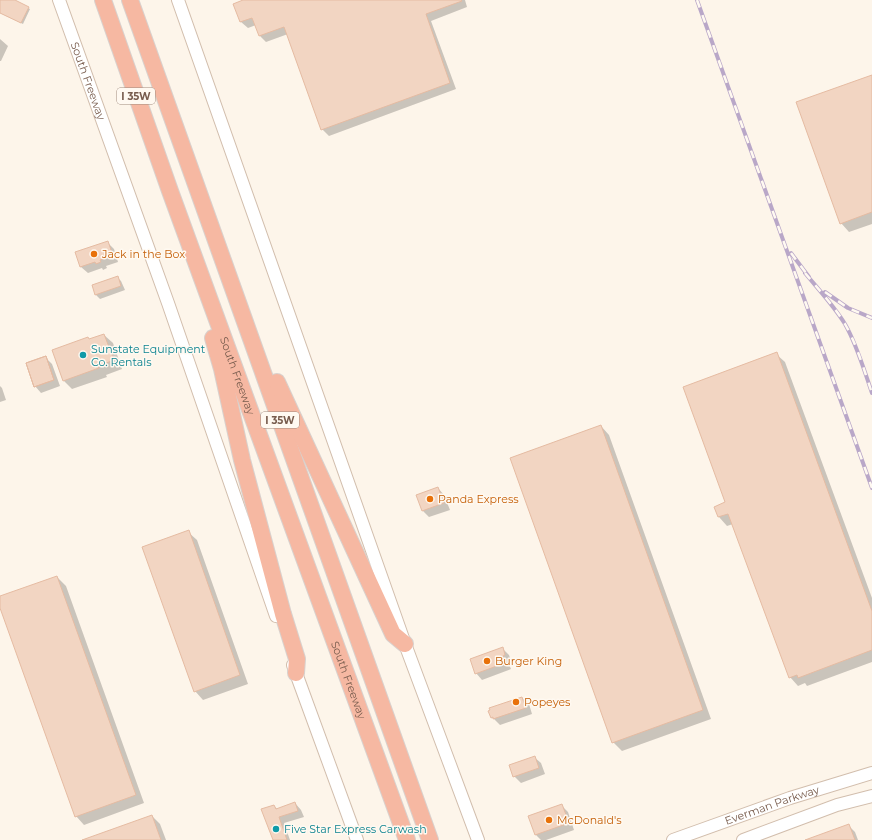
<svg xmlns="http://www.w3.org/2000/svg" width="872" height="840" font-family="Montserrat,sans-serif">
<rect width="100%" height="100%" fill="#fdf5ea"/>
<!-- shadow -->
<path fill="#0003" d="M 0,0 L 12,0 L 30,9 L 23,24 L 0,13 Z
M 246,0 L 465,0 L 467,7 L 431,21 L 456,89 L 329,136 L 322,129 L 288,34 L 266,42 L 260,36 L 256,25 L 248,28 L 241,22 L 235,4 Z
M 0,39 L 8,46 L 1,61 L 0,61 Z
M 872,76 L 872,224 L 849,232 L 841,223 Z
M 107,242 L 114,249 L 118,262 L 106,266 L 107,268 L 103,270 L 102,268 L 88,273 L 81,267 L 76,253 Z
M 117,277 L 121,281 L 125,290 L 100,299 L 96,295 L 93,286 Z
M 104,335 L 113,343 L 122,369 L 106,375 L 107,377 L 72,389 L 64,381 Z
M 776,354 L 785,362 L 872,598 L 872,662 L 807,686 L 805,683 L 798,686 L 790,677 L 733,524 L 727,526 L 719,517 L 715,507 L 727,503 Z
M 45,357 L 52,364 L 60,386 L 41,393 L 35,386 Z
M 0,386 L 2,388 L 6,400 L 0,402 Z
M 601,426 L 609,435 L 711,719 L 622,751 L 613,742 Z
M 438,488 L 444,495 L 450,510 L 429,517 L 423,511 L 418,496 Z
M 188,532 L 197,540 L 248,684 L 203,700 L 195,691 Z
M 57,577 L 66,586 L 144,803 L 84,825 L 76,816 L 0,605 L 0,598 Z
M 503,649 L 509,655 L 511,661 L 508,662 L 511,669 L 482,680 L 476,673 Z
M 522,698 L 529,704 L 532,714 L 500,725 L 492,717 Z
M 534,757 L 541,763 L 545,774 L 521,783 L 514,776 Z
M 295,803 L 301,810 L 304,817 L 284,823 L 290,840 L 274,840 L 274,806 L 278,810 Z
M 561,805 L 568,812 L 574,830 L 546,840 L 541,840 L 536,835 L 530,817 Z
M 152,816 L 160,824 L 166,840 L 85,840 Z
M 849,826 L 855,832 L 858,840 L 808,840 Z"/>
<!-- building -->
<path fill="#f2d5c2" stroke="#e5bba2" d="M 0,0 L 15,0 L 29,7 L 21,23 L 0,13 Z
M 243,0 L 461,0 L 462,1 L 426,14 L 450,83 L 321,130 L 284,27 L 259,36 L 252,18 L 240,22 L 233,4 Z
M 872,75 L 872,212 L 840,224 L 796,102 Z
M 108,241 L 113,256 L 100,260 L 101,262 L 96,264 L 95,262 L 80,267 L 75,252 Z
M 118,276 L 121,286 L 95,295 L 92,285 Z
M 104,334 L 114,360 L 98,366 L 99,368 L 63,381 L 52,350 L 88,337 L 89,339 Z
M 777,352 L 872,611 L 872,650 L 798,678 L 797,675 L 789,678 L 728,514 L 718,517 L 714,507 L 725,502 L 683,387 Z
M 46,356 L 54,380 L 34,387 L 26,363 Z
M 46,356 L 54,380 L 34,387 L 26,363 Z
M 601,425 L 703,710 L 612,743 L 510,458 Z
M 438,487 L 444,503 L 422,511 L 416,495 Z
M 189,530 L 240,675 L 194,692 L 142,547 Z
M 57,576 L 136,795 L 75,817 L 0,608 L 0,596 Z
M 503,647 L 505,655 L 503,656 L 505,663 L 475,674 L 470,659 Z
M 522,697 L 526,708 L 493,719 L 493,717 L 491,718 L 488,711 L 490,710 L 489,708 Z
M 535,756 L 539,768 L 513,777 L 509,765 Z
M 295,802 L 298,811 L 279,817 L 287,840 L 273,840 L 261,809 L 274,805 L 276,809 Z
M 562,804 L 569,823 L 535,835 L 528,816 Z
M 152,815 L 161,840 L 82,840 Z
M 849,824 L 855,840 L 805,840 Z"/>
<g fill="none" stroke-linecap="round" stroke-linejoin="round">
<!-- secondary casing -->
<g stroke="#d2bead" stroke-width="14">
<g id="secondary">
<path id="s1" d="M 59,0 L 168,303 L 276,616"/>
<path d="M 178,0 L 405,644 L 478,840"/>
<path d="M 293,665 L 357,840"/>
<path id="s2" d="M 673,840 L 790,798 L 872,773"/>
<path d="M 743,840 L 837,805 L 872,796"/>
</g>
</g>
<!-- highway casing -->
<g stroke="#d9d1cd" stroke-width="18">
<g id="highway">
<path id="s3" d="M 103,0 L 170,191 L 407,840"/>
<path d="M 130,0 L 430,840"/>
<path d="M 213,338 L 222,369 L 242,460 L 283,614 L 297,659 L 296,673"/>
<path d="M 277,382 L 393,634 L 405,644"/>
</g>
</g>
<!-- secondary -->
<use href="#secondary" stroke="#fff" stroke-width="12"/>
<!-- highway -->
<use href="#highway" stroke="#f6b8a2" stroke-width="16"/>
<!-- rail casing -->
<g stroke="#b9a7c8" stroke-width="4">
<path id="rail" d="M 697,0 L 872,488
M 791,253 L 809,277
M 805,273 C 819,290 834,306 845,324 C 857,345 864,370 872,393
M 825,292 L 848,308 L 872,318"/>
</g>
<!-- rail -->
<use href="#rail" stroke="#fff9f1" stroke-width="2.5" stroke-dasharray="8" stroke-linecap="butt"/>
</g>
<!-- markers -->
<g fill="#e8710a" stroke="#fff9f1" stroke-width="1.5">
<circle cx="94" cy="254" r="4"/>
<circle cx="430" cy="499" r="4"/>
<circle cx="487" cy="661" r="4"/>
<circle cx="516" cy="702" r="4"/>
<circle cx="549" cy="820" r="4"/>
</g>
<g fill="#0f9aa8" stroke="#fff9f1" stroke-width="1.5">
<circle cx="83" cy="355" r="4"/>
<circle cx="276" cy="829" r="4"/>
</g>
<g text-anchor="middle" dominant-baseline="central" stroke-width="3" stroke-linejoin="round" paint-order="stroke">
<!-- shield labels -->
<g fill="#fff9f1" stroke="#a08b7e" stroke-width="1">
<rect x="117" y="88" width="38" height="16" rx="3"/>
<rect x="261" y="412" width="38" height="16" rx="3"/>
</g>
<g font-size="10" font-weight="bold" fill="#785c4d">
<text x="136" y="96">I 35W</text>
<text x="280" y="420">I 35W</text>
</g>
<!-- street labels -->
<g font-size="11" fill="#785c4d" stroke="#fff9f1">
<text stroke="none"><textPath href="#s1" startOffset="86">South Freeway</textPath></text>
<text stroke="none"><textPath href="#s3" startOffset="399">South Freeway</textPath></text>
<text stroke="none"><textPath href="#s3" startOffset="723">South Freeway</textPath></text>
<text stroke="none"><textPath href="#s2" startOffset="105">Everman Parkway</textPath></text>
</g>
<!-- food labels -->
<g font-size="11" fill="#c56008" stroke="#fff9f1" text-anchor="start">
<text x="102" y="254">Jack in the Box</text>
<text x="438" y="499">Panda Express</text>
<text x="495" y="661">Burger King</text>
<text x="524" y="702">Popeyes</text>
<text x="557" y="820">McDonald's</text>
</g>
<!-- culture labels -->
<g font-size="11" fill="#0d838f" stroke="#fff9f1" text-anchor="start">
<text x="91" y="349">Sunstate Equipment<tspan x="91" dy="13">Co. Rentals</tspan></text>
<text x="284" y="829">Five Star Express Carwash</text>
</g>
</g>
</svg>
